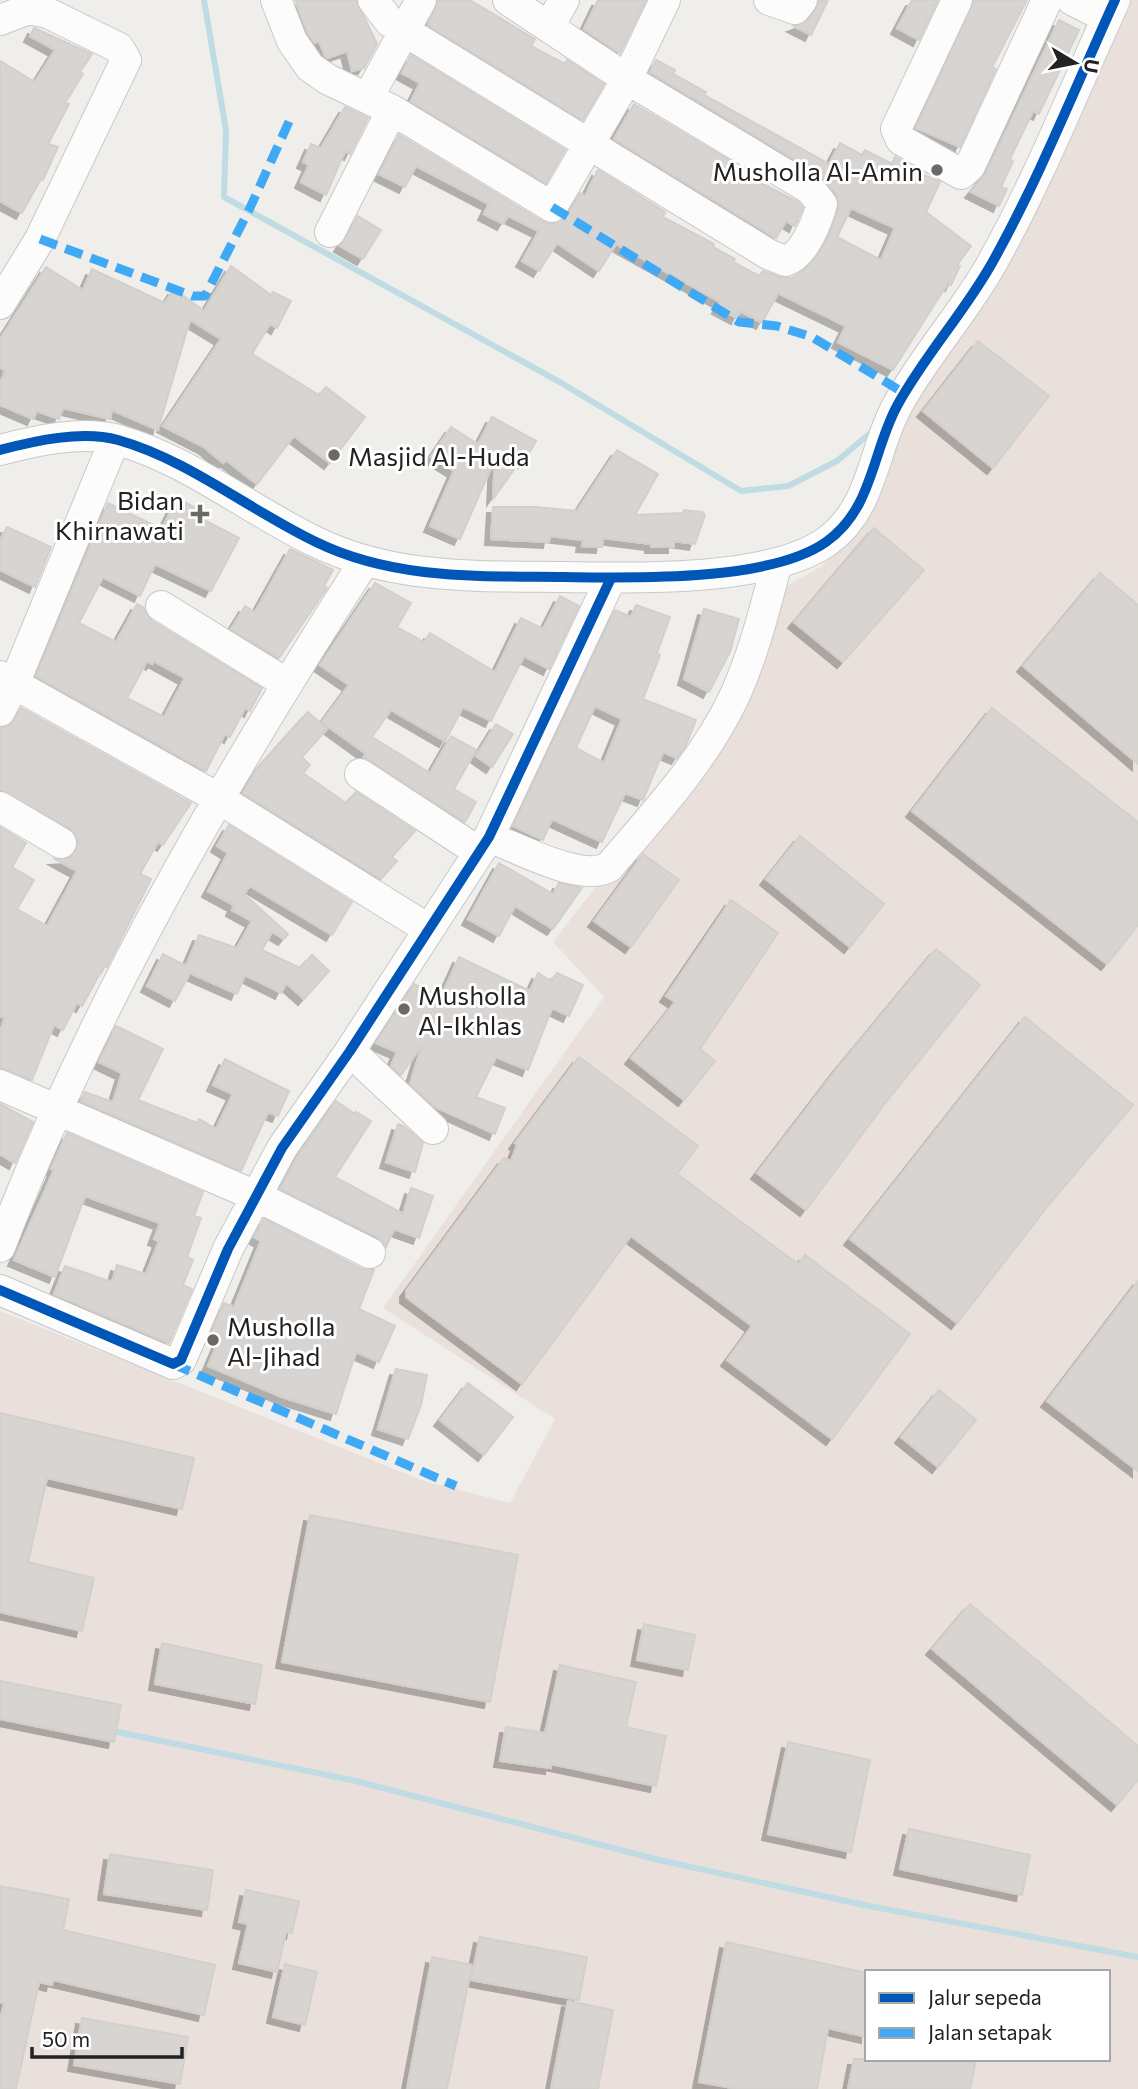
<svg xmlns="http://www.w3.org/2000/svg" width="1138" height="2089" font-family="Commissioner,sans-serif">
<defs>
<filter id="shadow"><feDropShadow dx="-6" dy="6" stdDeviation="0" flood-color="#0004"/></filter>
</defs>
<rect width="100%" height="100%" fill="#f0eeeb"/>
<!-- military -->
<path fill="#eae0db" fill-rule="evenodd" d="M 1126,0 L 1138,0 L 1138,2089 L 0,2089 L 0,1311 L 424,1481 L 510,1503 L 555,1419 L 383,1308 L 604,997 L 553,942 L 725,720 L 774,593 L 822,566 L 876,494 L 896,420 ZM 867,1972 L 1108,1972 L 1108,2059 L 867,2059 Z"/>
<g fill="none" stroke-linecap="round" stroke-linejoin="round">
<!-- stream -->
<path stroke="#bfdbe3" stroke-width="6" d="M 204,0 L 226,130 L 224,197 L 558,381 L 741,491 L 788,486 L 837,461 L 875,429
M 108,1730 L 356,1781 L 659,1860 L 869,1906 L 1138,1957"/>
</g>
<!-- building -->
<path fill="#d7d4d2" stroke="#d3d0cc" stroke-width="2" fill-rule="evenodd" filter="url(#shadow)" d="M 295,0 L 356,0 L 377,44 L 364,68 L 352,71 L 347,51 L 328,58 L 325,56 L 319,41 L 315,43 L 308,33 Z
M 438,0 L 470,0 L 535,39 L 531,46 L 565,64 L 567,60 L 604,84 L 583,120 L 428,25 Z
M 598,0 L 646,0 L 620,53 L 584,29 Z
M 819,0 L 828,0 L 811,35 L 793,26 L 809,20 Z
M 912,0 L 938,0 L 919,40 L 897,28 Z
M 974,0 L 1027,0 L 992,67 L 996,69 L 960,147 L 916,128 Z
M 1059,20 L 1079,30 L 1039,114 L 1033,111 L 1010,159 L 1013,161 L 1001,187 L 1007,189 L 999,206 L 971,192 L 986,173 Z
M 34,28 L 92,54 L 80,72 L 83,74 L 65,103 L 69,104 L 48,144 L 58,147 L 43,180 L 41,179 L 22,213 L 0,201 L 0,61 L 35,82 L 55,50 L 30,36 Z
M 411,55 L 565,150 L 546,183 L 411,101 L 420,83 L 402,73 Z
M 656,60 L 675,70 L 673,74 L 706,92 L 704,95 L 829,164 L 840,143 L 862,155 L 865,150 L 892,164 L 895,157 L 914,168 L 913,170 L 940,182 L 926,212 L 971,246 L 957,265 L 960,266 L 951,285 L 948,283 L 893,370 L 838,342 L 846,326 L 778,293 L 762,323 L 740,311 L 737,318 L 718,308 L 720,302 L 616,244 L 599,271 L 557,243 L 539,271 L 522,261 L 539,231 L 508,216 L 503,224 L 484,214 L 489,204 L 416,166 L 405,187 L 379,174 L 399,135 L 543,222 L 552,224 L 567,216 L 580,193 L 585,196 L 598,170 L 665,212 L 663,217 L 714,244 L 713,247 L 735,259 L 733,262 L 759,276 L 763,271 L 779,277 L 792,278 L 803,271 L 817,256 L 829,235 L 839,208 L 836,193 L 819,174 L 650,72 ZM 851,208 L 895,228 L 881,260 L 837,237 Z
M 634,104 L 730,161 L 728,166 L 798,202 L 803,208 L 795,226 L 786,221 L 776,238 L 614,139 Z
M 345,107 L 368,118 L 350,154 L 345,151 L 326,195 L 301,182 L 309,165 L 303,162 L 311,144 L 321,148 Z
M 358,216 L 381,230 L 363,259 L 340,246 Z
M 231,266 L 271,295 L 273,292 L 291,301 L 277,328 L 270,324 L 252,354 L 319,395 L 326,387 L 365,417 L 330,463 L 294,436 L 257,484 L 226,460 L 223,463 L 204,447 L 163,426 L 221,339 L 190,320 L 158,430 L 112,410 L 110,419 L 63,408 L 59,419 L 37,411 L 33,419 L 0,405 L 0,384 L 5,371 L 0,367 L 0,339 L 46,267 L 83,290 L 92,269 L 165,303 L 174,289 L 204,311 Z
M 978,341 L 1049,396 L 993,468 L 923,411 Z
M 492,417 L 536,441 L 524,462 L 521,460 L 493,499 L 495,459 L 460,539 L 430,526 L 454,471 L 431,457 L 451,427 L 478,444 Z
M 617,450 L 658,474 L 635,515 L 683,513 L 684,510 L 702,512 L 705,515 L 695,544 L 674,541 L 674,547 L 651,547 L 651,544 L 603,538 L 602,547 L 582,546 L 583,540 L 550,536 L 549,542 L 491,539 L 493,507 L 536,507 L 577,511 Z
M 177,498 L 203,512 L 200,518 L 239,538 L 211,591 L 155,564 L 140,596 L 103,577 L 79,623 L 116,642 L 137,604 L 144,608 L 152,621 L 262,688 L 250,711 L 245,708 L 230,737 L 225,734 L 206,771 L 36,676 L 108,503 L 162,529 ZM 147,661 L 152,664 L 154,661 L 185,678 L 164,717 L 127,698 Z
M 7,527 L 51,547 L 35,587 L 0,570 L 0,541 Z
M 874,528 L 924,570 L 843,662 L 794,622 Z
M 290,549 L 333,570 L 324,586 L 327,588 L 279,658 L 231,629 L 245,606 L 255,612 Z
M 1100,573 L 1138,605 L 1138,764 L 1023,666 Z
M 375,583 L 411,603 L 397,627 L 424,642 L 430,633 L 495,672 L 521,618 L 543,629 L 560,596 L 579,606 L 549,669 L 524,656 L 491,721 L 463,707 L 445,741 L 391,710 L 372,737 L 430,773 L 451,736 L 476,750 L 454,789 L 476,802 L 465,822 L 364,757 L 366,754 L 322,722 L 349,685 L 320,665 Z
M 636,605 L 670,617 L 657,653 L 660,655 L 643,699 L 696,720 L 686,745 L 677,758 L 663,752 L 643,800 L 625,793 L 602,842 L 552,819 L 543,840 L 513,826 L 615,610 L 631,617 ZM 595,706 L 622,719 L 604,763 L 576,748 Z
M 704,609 L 739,619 L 730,652 L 709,692 L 684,679 Z
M 21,708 L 191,803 L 163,845 L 158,842 L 140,874 L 151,879 L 107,967 L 104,966 L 82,1006 L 77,1003 L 63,1030 L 54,1025 L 32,1080 L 0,1068 L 0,1031 L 5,1018 L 0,1016 L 0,827 L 26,843 L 12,867 L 34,880 L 17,909 L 47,926 L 77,871 L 55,859 L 70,858 L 78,842 L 70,828 L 0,790 L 0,728 L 10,725 Z
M 992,708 L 1138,822 L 1138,925 L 1107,964 L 912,811 Z
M 308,712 L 327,729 L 302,757 L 310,765 L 303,773 L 346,803 L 356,792 L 415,831 L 392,857 L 397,861 L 381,879 L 243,793 L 256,770 Z
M 496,724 L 513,734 L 492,767 L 476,756 Z
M 229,825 L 352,902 L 332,935 L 250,886 L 244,894 L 288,934 L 284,939 L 272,932 L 262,950 L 300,968 L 312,955 L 329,971 L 304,999 L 286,983 L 281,993 L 245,975 L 237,994 L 190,973 L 175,1001 L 147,986 L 163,954 L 186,966 L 199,935 L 237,948 L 252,921 L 232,910 L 234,905 L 208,891 L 228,853 L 217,846 Z
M 800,836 L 884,904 L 850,947 L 766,879 Z
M 643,854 L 679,880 L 631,947 L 594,921 Z
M 499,863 L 553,894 L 559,883 L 582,888 L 553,929 L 515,906 L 499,936 L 468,919 Z
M 731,900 L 778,933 L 700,1049 L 715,1061 L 684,1100 L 631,1058 L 675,1002 L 666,996 Z
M 936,949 L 980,985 L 886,1102 L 806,1210 L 757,1173 L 839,1066 Z
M 459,957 L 530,991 L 538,973 L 551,981 L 557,973 L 583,985 L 569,1016 L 552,1008 L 528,1070 L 496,1057 L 476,1097 L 505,1108 L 495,1134 L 435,1107 L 410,1084 L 422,1045 L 401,1075 L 391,1066 L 397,1052 L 376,1043 L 414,984 L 441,997 Z
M 1025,1017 L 1133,1105 L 1051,1202 L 957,1323 L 850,1239 Z
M 116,1026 L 163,1049 L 138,1100 L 197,1123 L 199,1119 L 216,1129 L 233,1094 L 213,1085 L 225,1059 L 289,1091 L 278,1116 L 268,1112 L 241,1171 L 81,1101 L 85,1092 L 113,1102 L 122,1073 L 99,1062 Z
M 579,1057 L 698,1146 L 677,1174 L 798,1264 L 805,1255 L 910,1334 L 832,1439 L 727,1360 L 752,1326 L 631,1236 L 522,1384 L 406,1297 L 406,1291 L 504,1158 L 511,1161 L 517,1145 L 515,1143 Z
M 336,1101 L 355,1114 L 356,1112 L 371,1121 L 335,1177 L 403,1214 L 411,1188 L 433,1196 L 419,1238 L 394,1229 L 386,1247 L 378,1237 L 280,1189 L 297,1157 Z
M 0,1104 L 33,1122 L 15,1163 L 0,1154 Z
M 398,1124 L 405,1127 L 423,1143 L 415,1172 L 386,1162 Z
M 67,1133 L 203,1192 L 194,1216 L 201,1218 L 187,1257 L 193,1260 L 183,1285 L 192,1289 L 169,1343 L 54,1294 L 65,1266 L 112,1282 L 117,1265 L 146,1274 L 159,1241 L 154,1239 L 160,1223 L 85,1196 L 55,1277 L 14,1260 L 54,1170 L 51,1169 Z
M 264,1219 L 362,1269 L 374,1270 L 359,1309 L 395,1326 L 379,1362 L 356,1352 L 336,1414 L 282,1397 L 208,1366 L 220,1338 L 211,1334 L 224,1303 L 234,1307 L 261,1241 L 254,1237 Z
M 1138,1281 L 1138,1471 L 1047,1401 Z
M 396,1369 L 427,1375 L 421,1405 L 408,1439 L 378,1429 Z
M 468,1383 L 513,1417 L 484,1455 L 440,1420 Z
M 939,1390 L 976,1420 L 938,1467 L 901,1437 Z
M 0,1413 L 194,1458 L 182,1509 L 47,1478 L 28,1562 L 94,1578 L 82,1631 L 0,1612 Z
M 310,1515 L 518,1555 L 490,1702 L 282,1662 Z
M 970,1604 L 1138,1746 L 1138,1780 L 1117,1805 L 932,1649 Z
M 644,1624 L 695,1635 L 688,1670 L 637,1660 Z
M 162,1643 L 262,1665 L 255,1704 L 155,1684 Z
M 560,1665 L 636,1682 L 626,1727 L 666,1736 L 656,1786 L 551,1764 L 551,1768 L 500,1761 L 506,1727 L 545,1733 Z
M 0,1681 L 121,1705 L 114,1742 L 0,1719 Z
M 788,1742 L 870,1760 L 851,1852 L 768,1834 Z
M 909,1829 L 1030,1855 L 1022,1895 L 900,1869 Z
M 110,1854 L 213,1870 L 207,1910 L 104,1894 Z
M 0,1886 L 69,1899 L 63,1930 L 215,1965 L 204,2015 L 53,1980 L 52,1985 L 39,1982 L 16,2089 L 0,2089 L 0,2021 L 4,2003 L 0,2003 Z
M 246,1890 L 299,1901 L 292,1933 L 286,1932 L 277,1972 L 239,1963 L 248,1924 L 239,1922 Z
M 480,1937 L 587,1957 L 579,2000 L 471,1980 Z
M 726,1942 L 867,1973 L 867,2037 L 828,2028 L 817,2089 L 738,2089 L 699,2082 Z
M 432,1957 L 472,1965 L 447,2089 L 407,2089 Z
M 285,1964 L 317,1972 L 305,2025 L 273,2017 Z
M 568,2001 L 613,2010 L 598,2089 L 551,2089 Z
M 82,2018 L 188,2037 L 180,2084 L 74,2065 Z
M 854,2059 L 976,2059 L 970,2089 L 848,2089 Z"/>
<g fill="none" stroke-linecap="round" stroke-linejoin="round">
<!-- minor casing -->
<g stroke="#c9c8c7" stroke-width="32">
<path id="minor" d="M 276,0 L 292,41 L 310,67 L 327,79 L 392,110 L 552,207 L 627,79 L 665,0
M 373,0 L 390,22 L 768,254 L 785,261 C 804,256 817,222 822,204 L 810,189 L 627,79 L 508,0
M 769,0 L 795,9 L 802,0
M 957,0 L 896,129 L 901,140 L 961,174 L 970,166 L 1047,0
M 1072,0 L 1107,18
M 0,20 L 29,9 L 48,13 L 119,48 L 126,60 L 40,239 L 0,304
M 549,27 L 564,0
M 368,98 L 421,0
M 330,232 L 392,110
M 0,450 C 34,441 82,430 118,440 C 189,460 249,510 316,542 C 394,580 479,576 564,577 C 634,578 769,582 826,542 C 873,509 872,452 897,406 C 924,356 964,313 992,263 C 1039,179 1075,88 1115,0
M 161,606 L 286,683
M 0,676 L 218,798 L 428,929
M 0,711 L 14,684 L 115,439
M 360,774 L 479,852
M 0,807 L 61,843
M 489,837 C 518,848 582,883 609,867 C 654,814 705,760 735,695 C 754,653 765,608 777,563
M 350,1051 L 433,1129
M 0,1085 L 256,1196 L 370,1253
M 0,1247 C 93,1004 224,781 364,562
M 0,1290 L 173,1364 L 181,1360 L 228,1249 L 282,1148 L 350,1051 L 489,837 L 611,578"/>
</g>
<!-- minor -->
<use href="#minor" stroke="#fdfcfc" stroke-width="30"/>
<!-- quiet -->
<path stroke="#3fa9f5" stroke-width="9" stroke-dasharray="18 9" stroke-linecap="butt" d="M 552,207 L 739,322 L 777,326 L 812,337 L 904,393
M 40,239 L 193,296 L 205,296 L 249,210 L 292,115
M 173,1364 L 456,1486"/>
<!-- cycleway casing -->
<g stroke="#fff" stroke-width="15">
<path id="cycleway" d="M 0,450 C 34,441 82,430 118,440 C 189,460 249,510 316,542 C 394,580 479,576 564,577 C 634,578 769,582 826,542 C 873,509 872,452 897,406 C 924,356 964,313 992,263 C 1039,179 1075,88 1115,0
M 0,1290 L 173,1364 L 181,1360 L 228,1249 L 282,1148 L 350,1051 L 489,837 L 611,578"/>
</g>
<!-- cycleway -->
<use href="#cycleway" stroke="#0057b8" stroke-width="10"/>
</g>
<!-- markers -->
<g fill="#6a6968" stroke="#fff" stroke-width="2.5">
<circle cx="937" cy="170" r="7"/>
<circle cx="334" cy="455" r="7"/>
<path d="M196.5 503.5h7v7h7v7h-7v7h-7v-7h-7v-7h7z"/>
<circle cx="404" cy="1009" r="7"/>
<circle cx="213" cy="1340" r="7"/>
</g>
<g text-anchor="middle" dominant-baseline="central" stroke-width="6" stroke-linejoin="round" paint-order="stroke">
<!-- poi labels -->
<g font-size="26" fill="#222" stroke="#fff" text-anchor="start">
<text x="923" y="170" text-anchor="end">Musholla Al-Amin</text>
<text x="348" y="455">Masjid Al-Huda</text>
<text x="184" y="499" text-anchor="end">Bidan<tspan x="184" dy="30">Khirnawati</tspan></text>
<text x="418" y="994">Musholla<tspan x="418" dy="30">Al-Ikhlas</tspan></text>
<text x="227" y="1325">Musholla<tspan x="227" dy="30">Al-Jihad</tspan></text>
</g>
</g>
<!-- legend -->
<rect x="865" y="1970" width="245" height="91" fill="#ffffff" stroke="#a7a7a7" stroke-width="2"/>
<rect x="879" y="1993" width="35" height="10" fill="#0057b8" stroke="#a7a7a7" stroke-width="2"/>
<text x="928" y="2005" font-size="21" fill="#222222">Jalur sepeda</text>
<rect x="879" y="2028" width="35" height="10" fill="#3fa9f5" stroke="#a7a7a7" stroke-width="2"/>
<text x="928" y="2040" font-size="21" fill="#222222">Jalan setapak</text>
<!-- north arrow -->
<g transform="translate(1075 63) rotate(100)" stroke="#ffffff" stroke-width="5" paint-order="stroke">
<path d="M0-5L12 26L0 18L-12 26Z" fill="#222222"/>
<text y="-10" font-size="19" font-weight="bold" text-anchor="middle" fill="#222222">U</text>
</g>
<!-- scale -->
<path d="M32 2047v10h150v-10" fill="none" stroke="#222222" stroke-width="3.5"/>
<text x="42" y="2047" font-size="21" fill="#222222" stroke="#ffffff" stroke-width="5" paint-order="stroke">50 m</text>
</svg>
